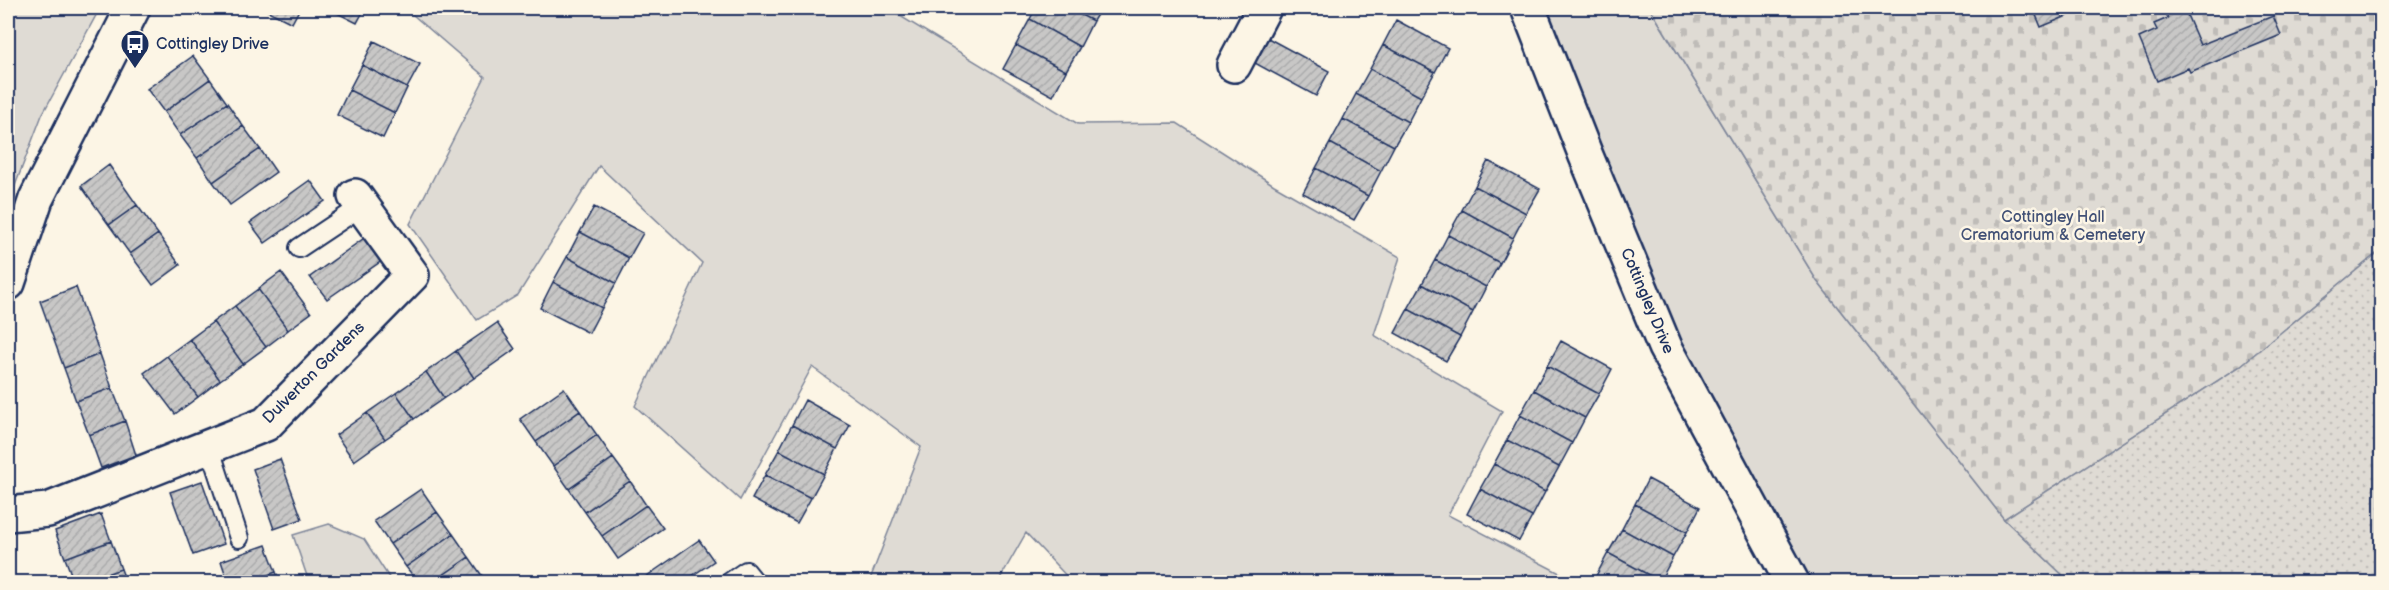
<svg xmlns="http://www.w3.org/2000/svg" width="2389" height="590" viewBox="0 0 2389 590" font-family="'Balsamiq Sans',sans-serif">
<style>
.grass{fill:#dfdbd4;stroke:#7d8599;stroke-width:1.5}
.cemetery{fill:url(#cemetery-stones);stroke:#7d8599;stroke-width:1.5}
.park{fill:url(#park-dots);stroke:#7d8599;stroke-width:1.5}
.building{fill:url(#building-hatch);stroke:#1b2f5e;stroke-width:1.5}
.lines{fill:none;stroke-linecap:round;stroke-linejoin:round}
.service-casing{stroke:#1b2f5e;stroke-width:22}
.minor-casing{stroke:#1b2f5e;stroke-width:38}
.service{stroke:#fcf5e5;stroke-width:18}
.minor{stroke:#fcf5e5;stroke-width:33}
.labels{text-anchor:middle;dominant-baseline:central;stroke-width:5;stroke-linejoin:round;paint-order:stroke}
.poi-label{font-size:16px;fill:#1b2f5e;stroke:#fcf5e5;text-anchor:start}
.park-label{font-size:16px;fill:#425176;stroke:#fcf5e5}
.street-label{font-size:16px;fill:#1b2f5e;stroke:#fcf5e5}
</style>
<defs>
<pattern id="cemetery-stones" width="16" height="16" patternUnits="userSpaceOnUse" patternTransform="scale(1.5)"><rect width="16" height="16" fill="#dfdbd4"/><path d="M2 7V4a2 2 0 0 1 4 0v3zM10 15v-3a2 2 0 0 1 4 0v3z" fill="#bfbcb8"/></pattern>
<pattern id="park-dots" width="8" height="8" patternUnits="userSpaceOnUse" patternTransform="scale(1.5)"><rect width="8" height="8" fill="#dfdbd4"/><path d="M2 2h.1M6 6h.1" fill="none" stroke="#bfbcb8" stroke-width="1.8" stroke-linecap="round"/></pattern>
<pattern id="building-hatch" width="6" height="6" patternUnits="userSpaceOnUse" patternTransform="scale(1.5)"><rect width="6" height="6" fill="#c8c7c6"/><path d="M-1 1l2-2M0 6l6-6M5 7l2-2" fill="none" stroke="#ababac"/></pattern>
</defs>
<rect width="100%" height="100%" fill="#fcf5e5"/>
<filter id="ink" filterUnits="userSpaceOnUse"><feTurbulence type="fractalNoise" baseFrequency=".0167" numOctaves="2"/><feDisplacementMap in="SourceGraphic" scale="12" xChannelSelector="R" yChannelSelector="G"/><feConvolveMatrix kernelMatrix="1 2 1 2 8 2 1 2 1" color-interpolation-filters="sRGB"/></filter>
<g filter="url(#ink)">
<path class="grass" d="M 8,8 L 100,8 L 42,115 L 8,204 Z
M 405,8 L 887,8 L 1078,124 L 1177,123 L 1274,185 L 1400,257 L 1374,335 L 1502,411 L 1448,515 L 1577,582 L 1072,582 L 1026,533 L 998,582 L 869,582 L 921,447 L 812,367 L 740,500 L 635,406 L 702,263 L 599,166 L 518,295 L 477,320 L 410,224 L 485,77 Z
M 1528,8 L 1650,8 L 1817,281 L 2004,519 L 2070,582 L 1792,582 L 1665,347 Z
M 329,524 L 364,539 L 392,582 L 309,582 L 293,535 Z"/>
<path class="cemetery" d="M 1650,8 L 2381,8 L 2381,250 L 2239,367 L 2004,519 L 1817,281 Z"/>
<path class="park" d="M 2381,250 L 2381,582 L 2070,582 L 2004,519 L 2239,367 Z"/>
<path class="building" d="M 262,8 L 300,8 L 292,23 Z
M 332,8 L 365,8 L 357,23 L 331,10 Z
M 1036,8 L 1067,8 L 1093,21 L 1080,47 L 1030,19 Z
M 1067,8 L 1101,8 L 1093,21 Z
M 2033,8 L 2070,8 L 2072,14 L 2041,27 Z
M 2163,8 L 2184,8 L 2200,45 L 2273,16 L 2281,35 L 2190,72 L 2188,68 L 2157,81 L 2139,38 L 2157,30 L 2154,24 L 2168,18 Z
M 1030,19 L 1080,47 L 1066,71 L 1016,45 Z
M 1396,20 L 1448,48 L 1435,72 L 1383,45 Z
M 1266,37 L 1329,71 L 1316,96 L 1253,62 Z
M 374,41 L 420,64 L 407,88 L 362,65 Z
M 1016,45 L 1066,71 L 1053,96 L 1003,69 Z
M 1383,45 L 1435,72 L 1421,97 L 1370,69 Z
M 193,56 L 210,79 L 164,112 L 147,89 Z
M 362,65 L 407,88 L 395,113 L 349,90 Z
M 1370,69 L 1421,97 L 1408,122 L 1356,94 Z
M 210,79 L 227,103 L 180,135 L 164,112 Z
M 349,90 L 395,113 L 383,138 L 337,115 Z
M 1356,94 L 1408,122 L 1394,146 L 1343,119 Z
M 227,103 L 243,126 L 197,158 L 180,135 Z
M 1343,119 L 1394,146 L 1381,171 L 1330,143 Z
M 243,126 L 260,149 L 213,182 L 197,158 Z
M 1330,143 L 1381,171 L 1368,196 L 1316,168 Z
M 260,149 L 276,172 L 230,205 L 213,182 Z
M 1488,161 L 1540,189 L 1526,213 L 1475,186 Z
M 109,165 L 137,205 L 109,225 L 81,186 Z
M 1316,168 L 1368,196 L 1354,220 L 1303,193 Z
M 310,180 L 325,201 L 265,243 L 250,223 Z
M 1475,186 L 1526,213 L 1513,238 L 1462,210 Z
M 137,205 L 158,234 L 130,254 L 109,225 Z
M 594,207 L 643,233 L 629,258 L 580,232 Z
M 1462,210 L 1513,238 L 1500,263 L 1448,235 Z
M 580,232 L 629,258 L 616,283 L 567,257 Z
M 158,234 L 180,265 L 153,285 L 130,254 Z
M 1448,235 L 1500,263 L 1486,287 L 1435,260 Z
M 367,236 L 383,260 L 327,299 L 310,277 Z
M 567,257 L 616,283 L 602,308 L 553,282 Z
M 1435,260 L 1486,287 L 1473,312 L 1422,284 Z
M 281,272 L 311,313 L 288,330 L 258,289 Z
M 553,282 L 602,308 L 589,333 L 540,308 Z
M 1422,284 L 1473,312 L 1460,337 L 1408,309 Z
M 76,287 L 100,354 L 64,368 L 40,301 Z
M 258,289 L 288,330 L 266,347 L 235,306 Z
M 235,306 L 266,347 L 243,364 L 213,322 Z
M 1408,309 L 1460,337 L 1446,361 L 1395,333 Z
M 213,322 L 243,364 L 220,380 L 190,339 Z
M 497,323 L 515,349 L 474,378 L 456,351 Z
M 190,339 L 220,380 L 198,397 L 167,356 Z
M 1561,341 L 1612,369 L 1599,394 L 1547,366 Z
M 456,351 L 474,378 L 444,398 L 426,372 Z
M 100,354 L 112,388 L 76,401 L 64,368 Z
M 167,356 L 198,397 L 175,414 L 144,373 Z
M 1547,366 L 1599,394 L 1585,418 L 1534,390 Z
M 426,372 L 444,398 L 414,419 L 396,393 Z
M 112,388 L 125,421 L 89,435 L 76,401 Z
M 564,388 L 580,411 L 536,442 L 520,419 Z
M 1534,390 L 1585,418 L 1572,443 L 1520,415 Z
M 396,393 L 414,419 L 385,439 L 367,413 Z
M 805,400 L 850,425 L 837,449 L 792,425 Z
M 580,411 L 597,435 L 553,466 L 536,442 Z
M 367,413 L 385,439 L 354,461 L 336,435 Z
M 1520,415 L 1572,443 L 1559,467 L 1507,440 Z
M 125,421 L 136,455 L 101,468 L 89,435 Z
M 792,425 L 837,449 L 824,474 L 779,450 Z
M 597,435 L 613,458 L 569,489 L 553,466 Z
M 1507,440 L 1559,467 L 1545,492 L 1494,464 Z
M 779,450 L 824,474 L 811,498 L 765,475 Z
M 613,458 L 630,481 L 585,512 L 569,489 Z
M 280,459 L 302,519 L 274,529 L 253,469 Z
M 1494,464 L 1545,492 L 1532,517 L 1480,489 Z
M 765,475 L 811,498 L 797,523 L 752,499 Z
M 1648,479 L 1700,507 L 1687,532 L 1635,504 Z
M 202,481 L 224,544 L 193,555 L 170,492 Z
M 630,481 L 646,505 L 602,536 L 585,512 Z
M 421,489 L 437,512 L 390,544 L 374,521 Z
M 1480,489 L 1532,517 L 1519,541 L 1467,514 Z
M 1635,504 L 1687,532 L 1673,557 L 1622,529 Z
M 646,505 L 663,528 L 618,559 L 602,536 Z
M 437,512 L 453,534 L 406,567 L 390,544 Z
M 101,514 L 111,541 L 65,558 L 55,531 Z
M 1622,529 L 1673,557 L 1660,581 L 1608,553 Z
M 453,534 L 469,557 L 433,582 L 418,582 L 406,567 Z
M 699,540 L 714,561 L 683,582 L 643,582 L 641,580 Z
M 111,541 L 121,569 L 82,582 L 74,582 L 65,558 Z
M 266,545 L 276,572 L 248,582 L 228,582 L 221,561 Z
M 1608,553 L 1660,581 L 1659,582 L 1603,582 L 1595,578 Z
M 469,557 L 485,580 L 482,582 L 433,582 Z
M 121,569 L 126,582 L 82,582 Z
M 276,572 L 280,582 L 248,582 Z"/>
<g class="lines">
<g class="service-casing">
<path id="service" d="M 299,248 L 362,206
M 209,446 L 239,538
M 730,582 L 746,571 L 755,582"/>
</g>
<g class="minor-casing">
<path id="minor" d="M 1528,8 L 1586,156 L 1665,347 L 1792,582
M 1234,65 L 1264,8
M 8,283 L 36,199 L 133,8
M 8,514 L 48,510 L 266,424 L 412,275 L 355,196"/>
</g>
<use href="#service" class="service"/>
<use href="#minor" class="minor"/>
</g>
</g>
<defs>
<g id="bus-pin" transform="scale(1.5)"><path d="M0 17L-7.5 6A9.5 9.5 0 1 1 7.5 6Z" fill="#1b2f5e" stroke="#fcf5e5"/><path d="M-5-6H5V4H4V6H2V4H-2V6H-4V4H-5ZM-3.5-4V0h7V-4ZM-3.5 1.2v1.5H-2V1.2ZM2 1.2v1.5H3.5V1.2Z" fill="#fff"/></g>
</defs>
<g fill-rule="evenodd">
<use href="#bus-pin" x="135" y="44"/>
</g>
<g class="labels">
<g class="poi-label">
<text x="156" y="44">Cottingley Drive</text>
</g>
<g class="park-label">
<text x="2053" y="217">Cottingley Hall<tspan x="2053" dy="18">Crematorium &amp; Cemetery</tspan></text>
</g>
<g class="street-label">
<text transform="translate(1647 301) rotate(67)">Cottingley Drive</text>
<text transform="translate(314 373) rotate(-45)">Dulverton Gardens</text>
</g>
</g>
<rect width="2389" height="590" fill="none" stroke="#fcf5e5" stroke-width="30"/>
<rect x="15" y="15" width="2359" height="560" fill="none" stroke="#1b2f5e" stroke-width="2" filter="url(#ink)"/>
</svg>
